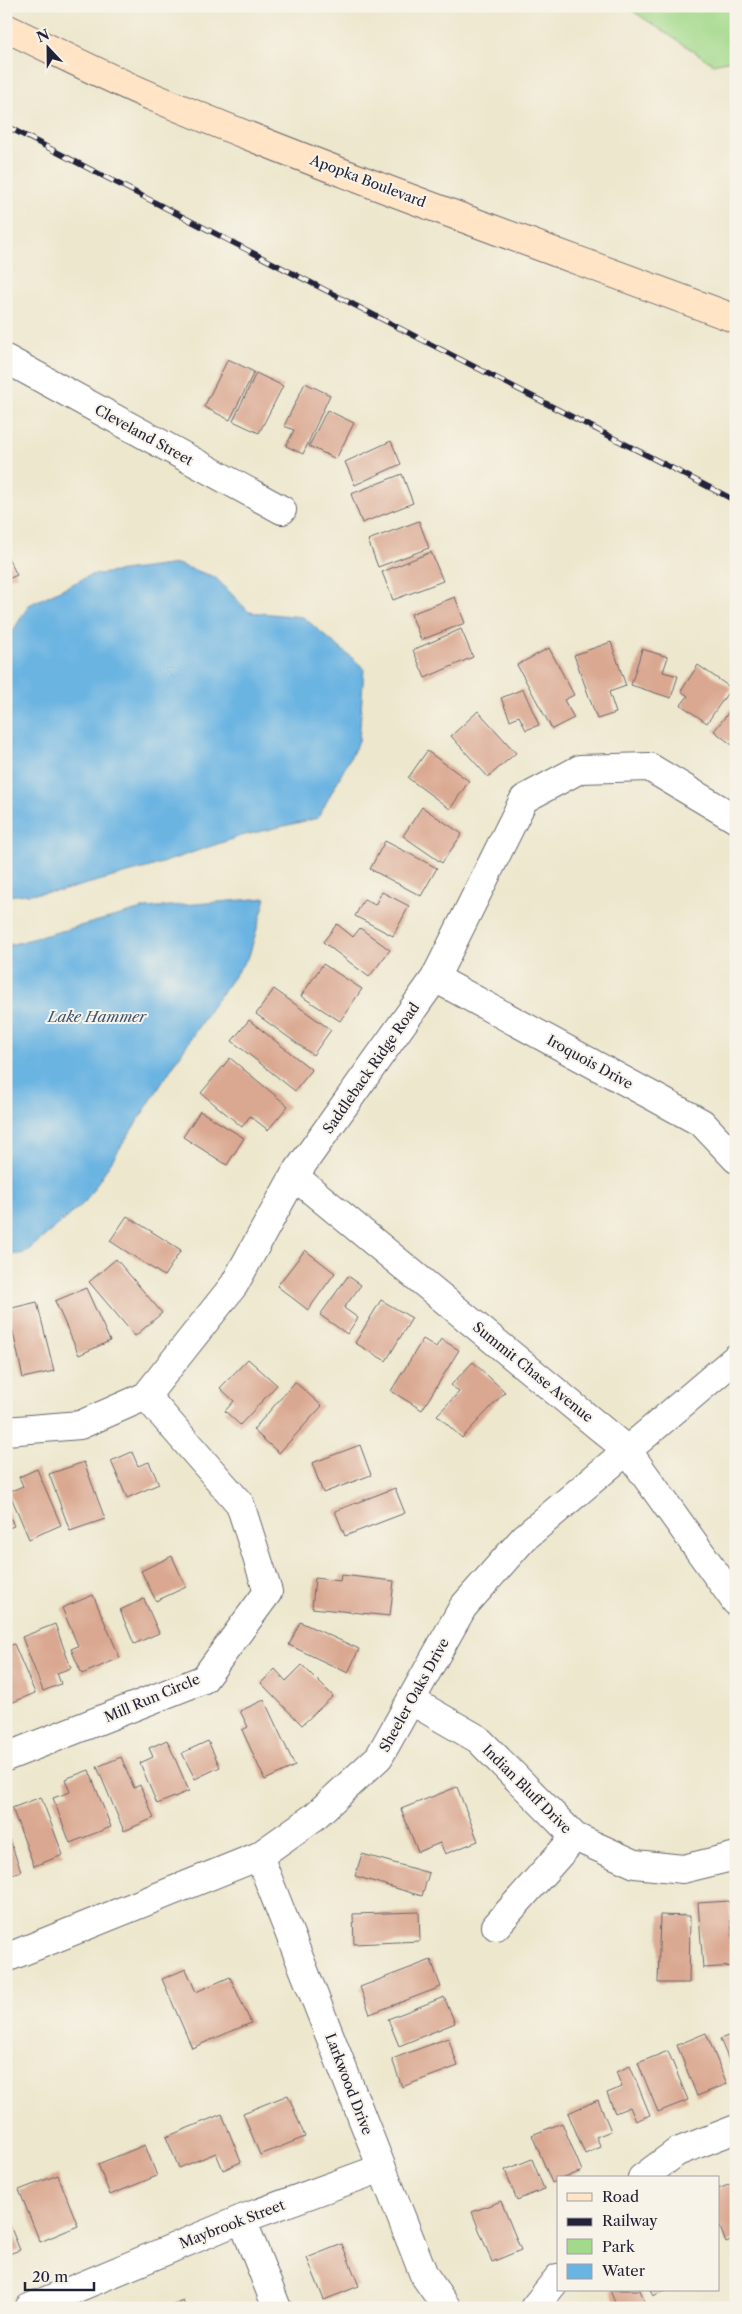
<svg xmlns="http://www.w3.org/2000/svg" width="742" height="2314" viewBox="0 0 742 2314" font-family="'Libre Caslon Text',serif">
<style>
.green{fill:#a2d98a;stroke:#627e62}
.water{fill:#6ab4e2;stroke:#466b8e}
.building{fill:#daa891}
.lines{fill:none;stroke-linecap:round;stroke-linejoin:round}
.street-casing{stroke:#69676e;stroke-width:30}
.secondary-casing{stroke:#69676e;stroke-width:30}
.street{stroke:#fff;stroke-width:28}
.secondary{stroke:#ffe4c6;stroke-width:28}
.rail-casing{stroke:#22223b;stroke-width:5.5}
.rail{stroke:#f7f3e8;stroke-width:4;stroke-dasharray:11;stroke-linecap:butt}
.labels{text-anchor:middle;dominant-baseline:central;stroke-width:4;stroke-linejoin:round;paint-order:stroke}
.street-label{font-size:14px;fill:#22223b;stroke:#f7f3e8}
.water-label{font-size:15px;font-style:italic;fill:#3b5575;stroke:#f7f3e8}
</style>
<rect width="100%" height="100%" fill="#f7f3e8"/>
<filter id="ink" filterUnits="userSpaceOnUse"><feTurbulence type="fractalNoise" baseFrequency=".02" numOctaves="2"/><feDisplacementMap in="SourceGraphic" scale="10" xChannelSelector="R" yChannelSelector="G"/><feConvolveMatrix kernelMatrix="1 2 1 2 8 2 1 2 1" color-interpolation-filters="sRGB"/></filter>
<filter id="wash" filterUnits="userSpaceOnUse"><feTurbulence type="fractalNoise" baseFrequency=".0096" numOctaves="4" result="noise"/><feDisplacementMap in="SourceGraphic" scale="20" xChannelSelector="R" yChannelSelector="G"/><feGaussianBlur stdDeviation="1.12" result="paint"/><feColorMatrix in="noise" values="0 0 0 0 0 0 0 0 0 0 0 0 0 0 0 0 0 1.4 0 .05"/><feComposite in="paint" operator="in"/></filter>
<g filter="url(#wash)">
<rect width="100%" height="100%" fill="#ede7cd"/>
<path class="green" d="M 625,6 L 736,6 L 736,59 L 713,64 Z"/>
<path class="water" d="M 177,564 L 215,577 L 249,612 L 303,617 L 364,668 L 359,741 L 318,818 L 241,836 L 150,867 L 61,891 L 6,896 L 6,642 L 29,605 L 91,575 Z
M 266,898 L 249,956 L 210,1009 L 85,1202 L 25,1253 L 6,1256 L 6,946 L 146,908 Z"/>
<g id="blocks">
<path class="building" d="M 228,359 L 254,372 L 230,420 L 204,407 Z
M 256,373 L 283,386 L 259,433 L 233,421 Z
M 305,383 L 330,395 L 303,454 L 286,446 L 294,430 L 284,426 Z
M 327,410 L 354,423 L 336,459 L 309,446 Z
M 391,441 L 401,464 L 355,485 L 345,462 Z
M 402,474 L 413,503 L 362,523 L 351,494 Z
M 419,521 L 429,548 L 378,567 L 368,540 Z
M 431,552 L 443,581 L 393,600 L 382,572 Z
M 6,554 L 17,575 L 6,580 Z
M 455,597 L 465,623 L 421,640 L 411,614 Z
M 461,629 L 473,657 L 425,678 L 413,650 Z
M 611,642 L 626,686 L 609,692 L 616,713 L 597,719 L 574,655 Z
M 549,648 L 574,695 L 564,700 L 574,718 L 552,729 L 517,665 Z
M 642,649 L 668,657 L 663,672 L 678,676 L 671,698 L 631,685 Z
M 698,665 L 731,688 L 707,723 L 681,705 L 688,696 L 681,691 Z
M 523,689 L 539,725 L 526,730 L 519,716 L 510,720 L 501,698 Z
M 736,703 L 736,748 L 714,731 Z
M 478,711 L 516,753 L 488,777 L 451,736 Z
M 427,751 L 469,781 L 450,809 L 408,778 Z
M 422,807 L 462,834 L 442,863 L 403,836 Z
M 385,841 L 437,868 L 421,896 L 370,869 Z
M 382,892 L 409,906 L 393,936 L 355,916 L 364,899 L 375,905 Z
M 337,924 L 353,937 L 360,928 L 390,950 L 369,977 L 323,942 Z
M 323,964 L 362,989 L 340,1021 L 301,996 Z
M 274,989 L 331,1030 L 313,1055 L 256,1014 Z
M 249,1020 L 312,1070 L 295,1091 L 232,1041 Z
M 230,1058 L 288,1106 L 268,1130 L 250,1116 L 242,1127 L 201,1093 Z
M 200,1111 L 244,1138 L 227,1165 L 183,1137 Z
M 127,1216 L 181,1250 L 164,1276 L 110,1241 Z
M 305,1250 L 335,1273 L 308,1310 L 277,1286 Z
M 116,1259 L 162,1313 L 135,1336 L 89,1282 Z
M 348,1276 L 361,1285 L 344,1308 L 358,1318 L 347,1334 L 320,1315 Z
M 86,1288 L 110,1341 L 79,1355 L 55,1301 Z
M 381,1300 L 412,1318 L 386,1361 L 355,1343 Z
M 37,1302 L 54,1371 L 23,1378 L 8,1309 Z
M 423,1339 L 436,1347 L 441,1339 L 459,1350 L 422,1410 L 391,1391 Z
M 248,1359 L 277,1385 L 240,1425 L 225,1411 L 234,1401 L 220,1388 Z
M 473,1362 L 505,1392 L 462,1438 L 437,1415 L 459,1392 L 451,1385 Z
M 295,1382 L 322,1406 L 279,1453 L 253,1430 Z
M 360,1445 L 371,1475 L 323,1493 L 312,1463 Z
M 132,1452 L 138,1466 L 149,1462 L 159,1484 L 127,1498 L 111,1461 Z
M 84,1462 L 105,1519 L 70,1531 L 49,1474 Z
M 37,1469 L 61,1525 L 29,1539 L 9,1492 L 23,1486 L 19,1477 Z
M 395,1488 L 405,1513 L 345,1536 L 335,1511 Z
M 6,1507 L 14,1526 L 6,1529 Z
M 172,1556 L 186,1587 L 156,1601 L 141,1571 Z
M 341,1575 L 394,1581 L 390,1616 L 312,1608 L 315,1578 L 340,1581 Z
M 93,1595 L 120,1658 L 82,1674 L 71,1649 L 78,1646 L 62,1608 Z
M 144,1599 L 159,1633 L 134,1644 L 120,1610 Z
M 300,1622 L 359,1649 L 348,1673 L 289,1645 Z
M 55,1624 L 71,1668 L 57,1673 L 61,1684 L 43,1691 L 22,1637 Z
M 14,1644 L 35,1693 L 6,1705 L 6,1647 Z
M 302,1665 L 333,1696 L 302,1725 L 261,1683 L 275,1669 L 286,1681 Z
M 264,1700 L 295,1766 L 265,1780 L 242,1730 L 248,1727 L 240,1711 Z
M 167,1740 L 189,1791 L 157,1804 L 140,1763 L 153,1757 L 149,1748 Z
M 208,1741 L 220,1767 L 195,1779 L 182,1753 Z
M 121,1757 L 134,1788 L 140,1785 L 154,1818 L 124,1831 L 97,1767 Z
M 89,1770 L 111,1827 L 70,1843 L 53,1798 L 70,1792 L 65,1779 Z
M 457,1787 L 478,1841 L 445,1854 L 440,1843 L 418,1852 L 401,1809 Z
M 41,1797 L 63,1855 L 34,1866 L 12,1808 Z
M 6,1830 L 21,1871 L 6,1877 Z
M 362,1854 L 429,1873 L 422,1896 L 355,1876 Z
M 729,1901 L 735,1966 L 703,1968 L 698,1903 Z
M 419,1912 L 420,1941 L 354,1944 L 353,1914 Z
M 660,1915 L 690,1916 L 689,1983 L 658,1983 Z
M 431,1960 L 441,1987 L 370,2014 L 360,1987 Z
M 186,1969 L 196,1992 L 230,1977 L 251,2023 L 192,2048 L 162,1979 Z
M 444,1997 L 455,2023 L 399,2046 L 388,2019 Z
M 706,2033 L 727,2084 L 697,2096 L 677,2045 Z
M 736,2033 L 736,2077 L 720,2039 Z
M 448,2038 L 458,2066 L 402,2087 L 392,2059 Z
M 668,2051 L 688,2100 L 658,2112 L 638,2063 Z
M 630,2066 L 650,2115 L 636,2121 L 630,2107 L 615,2113 L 607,2093 L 622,2087 L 616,2072 Z
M 288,2095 L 305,2137 L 260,2155 L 243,2113 Z
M 598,2100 L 611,2131 L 596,2137 L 601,2147 L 585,2154 L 568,2113 Z
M 222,2114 L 241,2162 L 223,2170 L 216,2153 L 179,2168 L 166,2137 Z
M 562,2123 L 582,2171 L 564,2178 L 558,2178 L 558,2180 L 552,2183 L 532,2135 Z
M 145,2145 L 157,2176 L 110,2195 L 98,2164 Z
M 532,2159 L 544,2189 L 517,2200 L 505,2170 Z
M 58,2175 L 78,2226 L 40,2242 L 19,2190 Z
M 736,2182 L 736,2239 L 726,2243 L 718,2222 L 718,2189 Z
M 501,2201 L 521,2250 L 492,2262 L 472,2212 Z
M 6,2216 L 20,2250 L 6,2255 Z
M 342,2244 L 359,2286 L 324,2300 L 307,2258 Z
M 610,2290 L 640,2290 L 647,2308 L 617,2308 Z
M 650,2290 L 666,2290 L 653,2296 Z
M 183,2300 L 186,2308 L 163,2308 Z"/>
</g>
</g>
<g filter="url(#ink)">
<use href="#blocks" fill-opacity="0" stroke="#69676e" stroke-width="1"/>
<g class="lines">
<g class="street-casing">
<path id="street" d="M 6,359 L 282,510
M 435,978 L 702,1123 L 736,1159
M 294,1176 L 627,1450 L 736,1602
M 6,1431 L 80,1425 L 146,1396 L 234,1285 L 294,1176 L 435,978 L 524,799 L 580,769 L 649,767 L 736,819
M 412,1701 L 478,1739 L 575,1837 L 635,1864 L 683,1869 L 736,1856
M 6,1757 L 204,1679 L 268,1592 L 240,1504 L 146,1396
M 259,1856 L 424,2275 L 447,2308
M 496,1926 L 575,1837
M 6,1958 L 259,1856 L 314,1817 L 379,1757 L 463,1607 L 524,1538 L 736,1358
M 642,2178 L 677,2152 L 736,2129
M 242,2219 L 277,2308
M 29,2308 L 242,2219 L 382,2168
M 534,2308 L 558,2278"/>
</g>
<g class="secondary-casing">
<path id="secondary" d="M 6,28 C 55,51 103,76 153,97 C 344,177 541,246 736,319"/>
</g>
<use href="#street" class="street"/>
<use href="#secondary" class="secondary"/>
<g class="rail-casing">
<path id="rail" d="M 6,126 L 736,501"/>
</g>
<use href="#rail" class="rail"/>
</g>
</g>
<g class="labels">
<g class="street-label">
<text transform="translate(368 181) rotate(21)">Apopka Boulevard</text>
<text transform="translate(144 435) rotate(29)">Cleveland Street</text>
<text transform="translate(590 1062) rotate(29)">Iroquois Drive</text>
<text transform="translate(371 1068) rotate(-55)">Saddleback Ridge Road</text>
<text transform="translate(533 1372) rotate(39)">Summit Chase Avenue</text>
<text transform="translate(414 1695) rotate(-61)">Sheeler Oaks Drive</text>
<text transform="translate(152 1698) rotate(-23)">Mill Run Circle</text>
<text transform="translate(527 1789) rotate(45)">Indian Bluff Drive</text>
<text transform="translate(349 2084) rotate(69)">Larkwood Drive</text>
<text transform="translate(232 2224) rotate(-21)">Maybrook Street</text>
</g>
<g class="water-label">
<text x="97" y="1016">Lake Hammer</text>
</g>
</g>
<rect width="742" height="2314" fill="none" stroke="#f7f3e8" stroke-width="25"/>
<rect x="557" y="2176" width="162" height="115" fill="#f7f3e8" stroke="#a29fa3"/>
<rect x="567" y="2193" width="25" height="8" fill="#ffe4c6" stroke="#a29fa3"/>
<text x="602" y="2202" font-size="15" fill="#22223b">Road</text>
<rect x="567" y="2218" width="25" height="8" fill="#22223b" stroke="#a29fa3"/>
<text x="602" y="2226" font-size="15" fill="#22223b">Railway</text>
<rect x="567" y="2239" width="25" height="15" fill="#a2d98a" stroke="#a29fa3"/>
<text x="602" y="2252" font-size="15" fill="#22223b">Park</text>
<rect x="567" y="2264" width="25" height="15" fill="#6ab4e2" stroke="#a29fa3"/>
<text x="602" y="2276" font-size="15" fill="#22223b">Water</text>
<g transform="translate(48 48) rotate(338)" stroke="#f7f3e8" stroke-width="4" paint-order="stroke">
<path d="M0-4L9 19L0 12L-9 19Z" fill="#22223b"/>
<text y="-8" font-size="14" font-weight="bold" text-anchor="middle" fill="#22223b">N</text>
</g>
<path d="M25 2282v8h69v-8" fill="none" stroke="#22223b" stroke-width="2.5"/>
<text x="32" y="2282" font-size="15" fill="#22223b" stroke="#f7f3e8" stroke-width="4" paint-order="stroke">20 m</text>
</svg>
